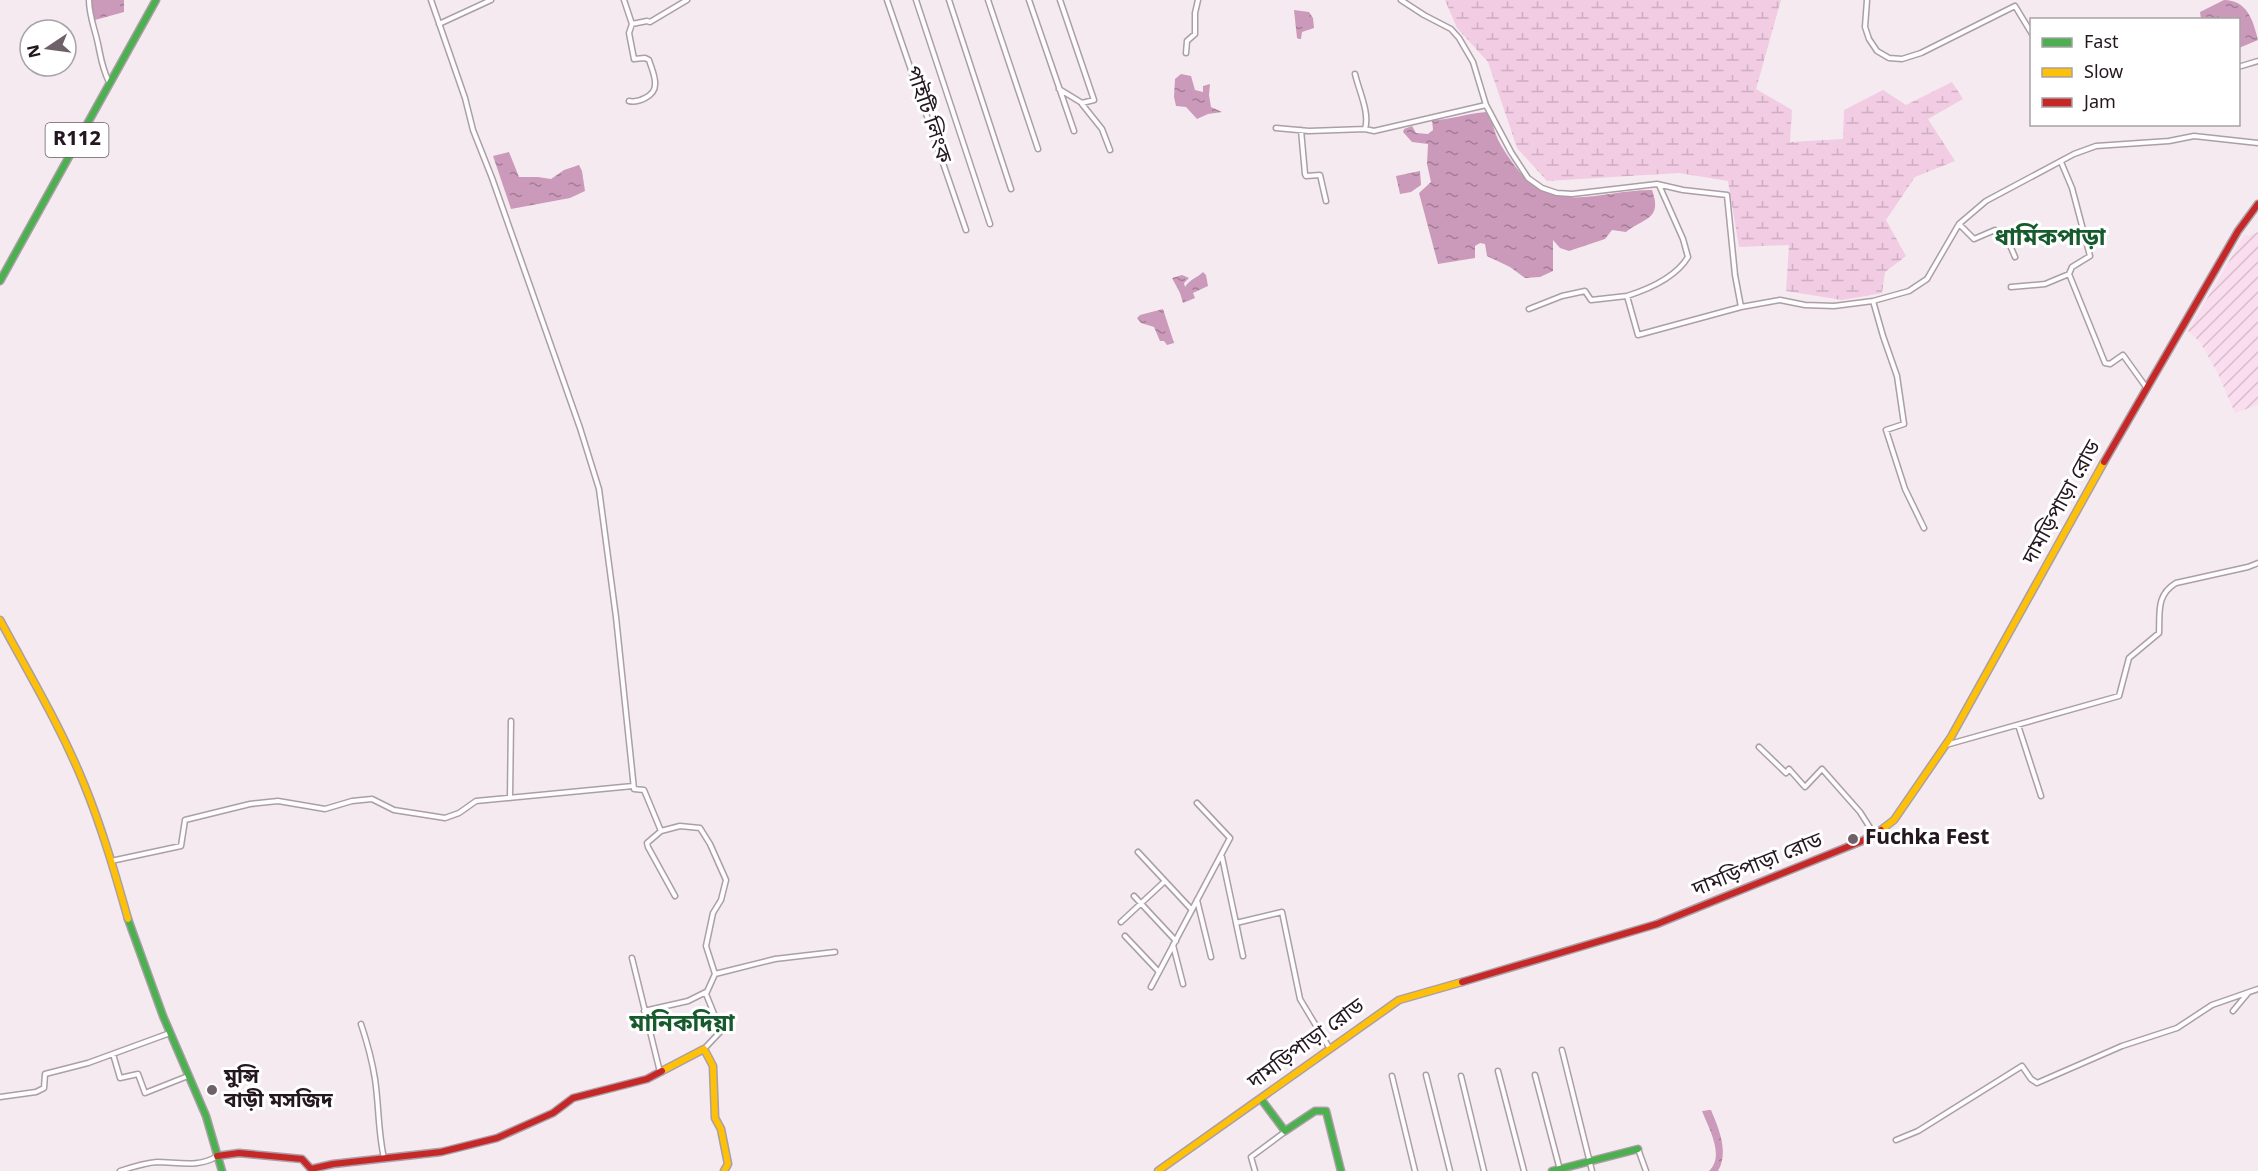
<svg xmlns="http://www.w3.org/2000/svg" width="2258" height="1171" viewBox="0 0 2258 1171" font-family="Georgia,'Noto Sans Bengali',serif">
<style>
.industrial{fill:url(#industrial-furrows)}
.wetland{fill:url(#wetland-marsh)}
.water{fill:url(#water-ripples)}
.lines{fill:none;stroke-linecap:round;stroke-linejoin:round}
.street-casing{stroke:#aa9fa6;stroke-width:7}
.fast-casing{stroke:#aa9fa6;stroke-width:9}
.slow-casing{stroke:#aa9fa6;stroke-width:9}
.jam-casing{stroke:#aa9fa6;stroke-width:9}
.street{stroke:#fefcfd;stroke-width:4}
.fast{stroke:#4caf50;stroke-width:6}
.slow{stroke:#ffc107;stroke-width:6}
.jam{stroke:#c62828;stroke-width:6}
.poi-dot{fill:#6e6168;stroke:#fff;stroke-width:2}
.labels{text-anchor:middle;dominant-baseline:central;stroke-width:6;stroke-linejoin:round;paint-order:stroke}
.shield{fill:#fff;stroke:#665d62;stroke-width:1.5}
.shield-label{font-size:20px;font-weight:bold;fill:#24171f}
.street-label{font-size:21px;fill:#24171f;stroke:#fff}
.poi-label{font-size:21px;font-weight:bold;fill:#24171f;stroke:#fff;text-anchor:start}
.quarter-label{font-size:24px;font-weight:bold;fill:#165a2d;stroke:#fff}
</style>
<defs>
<pattern id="industrial-furrows" width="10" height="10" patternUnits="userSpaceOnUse" patternTransform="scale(1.5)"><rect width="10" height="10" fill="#faddee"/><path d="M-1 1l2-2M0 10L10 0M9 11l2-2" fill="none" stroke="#d6bdcc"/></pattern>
<pattern id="wetland-marsh" width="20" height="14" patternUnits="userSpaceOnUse" patternTransform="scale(1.5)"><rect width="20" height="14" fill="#f1cce3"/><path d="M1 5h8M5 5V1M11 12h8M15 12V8" fill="none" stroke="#ceaec2"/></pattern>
<pattern id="water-ripples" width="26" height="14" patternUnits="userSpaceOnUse" patternTransform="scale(1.5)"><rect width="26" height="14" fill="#cb99b9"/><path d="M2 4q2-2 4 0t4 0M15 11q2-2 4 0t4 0" fill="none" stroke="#a57c96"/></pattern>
</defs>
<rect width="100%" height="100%" fill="#f6eaf1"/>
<path class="industrial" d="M 2258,232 L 2258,405 L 2235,413 L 2218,374 L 2200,342 L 2188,331 L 2245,234 L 2248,236 Z"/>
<path class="wetland" d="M 1445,0 L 1781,0 L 1756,89 L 1792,110 L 1790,142 L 1843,139 L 1844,110 L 1883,90 L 1906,105 L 1952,82 L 1963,99 L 1928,119 L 1955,161 L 1915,177 L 1886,220 L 1906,256 L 1885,272 L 1882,293 L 1842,300 L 1786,291 L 1789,245 L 1739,247 L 1728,181 L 1679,173 L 1547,181 L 1517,148 L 1488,62 L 1457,28 Z"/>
<path class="water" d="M 91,0 L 124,0 L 124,12 L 95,20 L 92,13 Z
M 2224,0 C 2247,0 2253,20 2258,40 L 2239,48 L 2238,20 L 2201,19 L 2200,12 Z
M 1294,10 L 1309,12 L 1313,18 L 1314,28 L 1302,32 L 1301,39 L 1299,39 L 1297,38 Z
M 1181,74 L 1191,76 L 1195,90 L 1203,92 L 1203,86 L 1210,84 L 1209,95 L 1211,107 L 1222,112 L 1208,114 L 1197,119 L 1186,107 L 1176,106 L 1174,97 L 1175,79 Z
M 1486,112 L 1492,117 C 1493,134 1501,146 1510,159 C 1550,220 1595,190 1652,190 C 1663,220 1643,218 1626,232 L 1612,230 L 1605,239 L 1569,251 L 1560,248 L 1553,240 L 1553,271 L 1540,277 L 1525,278 L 1510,267 L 1487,256 L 1485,244 L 1480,243 L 1475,246 L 1475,258 L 1438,264 L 1419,193 L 1431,182 L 1427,164 L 1428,144 L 1412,142 L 1403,132 L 1404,129 L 1412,126 L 1416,133 L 1428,134 L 1433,130 L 1432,120 C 1450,120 1468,113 1486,112 Z
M 509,152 L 519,177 L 538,177 L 551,179 L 564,170 L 579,165 L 582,171 L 585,191 L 570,198 L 511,209 L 493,156 Z
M 1420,171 L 1421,185 L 1411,192 L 1400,194 L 1396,176 Z
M 1203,272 L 1206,275 L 1208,286 L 1193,293 L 1195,298 L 1183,303 L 1180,293 L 1172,278 L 1182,275 L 1189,278 L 1184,283 L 1185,287 C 1190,279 1197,278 1203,272 Z
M 1163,309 L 1174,343 L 1167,345 L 1164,341 L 1160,341 L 1154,327 L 1141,323 L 1137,318 L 1140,315 Z
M 1711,1110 C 1719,1129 1729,1152 1718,1171 L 1709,1171 C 1725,1156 1709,1129 1702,1111 Z"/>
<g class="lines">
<g class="street-casing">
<path id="street" d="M 89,0 C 89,16 95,29 98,44 C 101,58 102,68 109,82
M 431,0 L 465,98 L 473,130 L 492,178 L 580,428 L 599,489 L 616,617 L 634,789 L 644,790 L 661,831 L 647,843 L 648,847 L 675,896
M 624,0 L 632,24 L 629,33 L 634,59 L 645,58 L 649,60 C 651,67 656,77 655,85 C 655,96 638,103 629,101
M 887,0 L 966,230
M 916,0 L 990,224
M 949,0 L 1011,189
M 988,0 L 1038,149
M 1029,0 L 1074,131
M 1401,0 L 1424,15 L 1451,29 L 1459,38 L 1473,62 L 1486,105 L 1511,152 L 1528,178 L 1542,188 L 1557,193 L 1572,194 L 1657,184 L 1683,190 L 1727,195 L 1735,275 L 1741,307 L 1638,335 L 1627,296 L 1591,300 L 1585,291 L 1562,296 L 1529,309
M 1867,0 L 1865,27 L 1869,39 L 1877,51 L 1889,58 L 1902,59 L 1921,53 L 2015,6 L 2032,34
M 439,24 L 491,0
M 632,24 L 647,21 L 650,22 L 687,0
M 1186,53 L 1187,41 L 1195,34 L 1195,13 L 1198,0
M 2238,67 L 2258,61
M 1355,74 C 1359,91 1370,113 1365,129
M 1059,89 L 1082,103 L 1094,100 L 1060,0
M 1082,104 L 1102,129 L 1110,150
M 1276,128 L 1309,131 L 1365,129 L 1374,131 L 1486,105
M 1301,130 L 1305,174 L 1306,176 L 1320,175 L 1326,201
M 2061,162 L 2072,188 L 2090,256 L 2072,267 L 2069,274 L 2105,363 L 2110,364 L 2123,355 L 2146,387
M 1959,224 L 1974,239 L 1995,230 L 2009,243 L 2015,257
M 2011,287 L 2045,284 L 2069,274
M 1627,296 C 1649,289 1676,277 1688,257 L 1683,239 L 1659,185
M 1741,307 L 1780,300 L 1805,305 L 1834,306 L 1873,301
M 1924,528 L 1905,489 L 1886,430 L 1904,424 L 1897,376 L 1883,336 L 1873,301 L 1909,291 L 1927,279 L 1959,224 L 1986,201 L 2074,154 L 2096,146 L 2169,141 L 2194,136 L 2258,143
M 2018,725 L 2041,796
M 1946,745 L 2119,696 L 2129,658 L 2159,633 C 2160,612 2156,595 2176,583 L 2248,567 L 2258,563
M 1759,747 L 1786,773 L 1789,769 L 1805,787 L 1822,769 L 1860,812 L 1874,834
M 510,798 L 511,721
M 661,831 L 680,826 L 700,828 L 710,844 L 726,880 L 721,900 L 713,913 L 706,946 L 715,974
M 1138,852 L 1192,910
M 1222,857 L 1243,956
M 111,861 L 181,846 L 185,820 L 250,804 L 278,801 L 325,809 L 352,801 L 372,799 L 394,810 L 445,818 L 459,813 L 476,801 L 633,786
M 1134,896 L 1176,941
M 1197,900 L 1211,957
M 1121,922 L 1165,881
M 1236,923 L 1282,912 L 1300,999 L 1330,1049
M 1125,936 L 1159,972
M 1173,945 L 1183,984
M 632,958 L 660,1072
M 1151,987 L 1230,838 L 1197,803
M 644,1011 L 688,1001 L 706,992
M 2233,1011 L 2248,993
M 361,1024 C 367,1042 372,1060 375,1079 C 379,1106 378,1132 384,1158
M 704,1049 L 721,1031 L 706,994 L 715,974 L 775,959 L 835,952
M 1562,1050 L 1592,1171
M 113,1054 L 120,1078 L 138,1074 L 145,1093 L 188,1076
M 1498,1071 L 1524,1171
M 1426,1075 L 1450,1171
M 1535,1075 L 1560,1170
M 1392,1076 L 1415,1171
M 1461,1076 L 1484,1171
M 0,1097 L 36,1092 L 44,1088 L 45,1074 L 88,1063 L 170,1033
M 1896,1140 L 1918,1131 L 2022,1066 L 2031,1079 L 2037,1083 L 2122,1046 L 2177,1028 L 2212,1005 L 2258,989
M 1638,1149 L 1646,1171
M 120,1171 C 132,1167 144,1163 157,1162 C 177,1162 200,1168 217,1156
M 1255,1171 L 1251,1157 L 1286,1131"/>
</g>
<g class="fast-casing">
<path id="fast" d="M 0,281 L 156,0
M 128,919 L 163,1016 L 206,1116 L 222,1171
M 1261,1099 L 1285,1131 L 1315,1111 L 1326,1111 L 1341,1171
M 1552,1171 L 1638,1149"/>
</g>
<g class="slow-casing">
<path id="slow" d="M 0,620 C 29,674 61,727 84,784 C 102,828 115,873 128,919
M 1881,830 L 1894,820 L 1951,737 L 2104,462
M 662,1071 L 704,1049 L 713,1066 L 715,1118 L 721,1129 L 728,1164 L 724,1171
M 1158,1171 L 1399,1000 L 1462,982"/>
</g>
<g class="jam-casing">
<path id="jam" d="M 2104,462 L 2238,231 L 2258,204
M 1462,982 L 1657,924 L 1862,841 L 1881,830
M 217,1156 L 239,1153 L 302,1159 L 311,1169 L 333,1164 L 441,1152 L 497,1138 L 553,1113 L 573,1098 L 647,1079 L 662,1071"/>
</g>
<use href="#street" class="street"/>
<use href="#fast" class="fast"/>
<use href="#slow" class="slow"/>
<use href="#jam" class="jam"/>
</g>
<g class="poi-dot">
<circle cx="1853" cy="839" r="6"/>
<circle cx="212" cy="1090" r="6"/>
</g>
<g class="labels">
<rect class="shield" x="45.5" y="123" width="63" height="34" rx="4.5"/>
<g class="shield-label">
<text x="77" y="140">R112</text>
</g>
<g class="street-label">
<text transform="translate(927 115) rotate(71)">পাইটি লিংক</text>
<text transform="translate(2063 503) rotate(-61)">দামড়িপাড়া রোড</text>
<text transform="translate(1758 866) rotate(-22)">দামড়িপাড়া রোড</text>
<text transform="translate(1307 1045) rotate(-36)">দামড়িপাড়া রোড</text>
</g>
<g class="poi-label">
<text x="1865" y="839">Fuchka Fest</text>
<text x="224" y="1078">মুন্সি<tspan x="224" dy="24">বাড়ী মসজিদ</tspan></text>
</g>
<g class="quarter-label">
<text x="2050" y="239">ধার্মিকপাড়া</text>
<text x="682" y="1025">মানিকদিয়া</text>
</g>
</g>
<rect x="2030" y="18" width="210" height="108" fill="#ffffff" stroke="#a7a2a5" stroke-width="1.5"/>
<rect x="2042" y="38" width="30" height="9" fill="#4caf50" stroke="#a7a2a5" stroke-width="1.5"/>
<text x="2084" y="48" font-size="18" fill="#24171f">Fast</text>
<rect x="2042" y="68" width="30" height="9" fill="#ffc107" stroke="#a7a2a5" stroke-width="1.5"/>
<text x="2084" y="78" font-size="18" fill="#24171f">Slow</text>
<rect x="2042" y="98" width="30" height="9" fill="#c62828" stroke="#a7a2a5" stroke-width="1.5"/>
<text x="2084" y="108" font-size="18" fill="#24171f">Jam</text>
<g transform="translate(48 48) rotate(257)"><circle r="28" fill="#ffffff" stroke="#a7a2a5" stroke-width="1.5"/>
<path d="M0-4.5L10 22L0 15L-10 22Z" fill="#6e6168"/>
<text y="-9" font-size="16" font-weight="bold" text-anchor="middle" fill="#24171f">N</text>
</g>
</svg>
